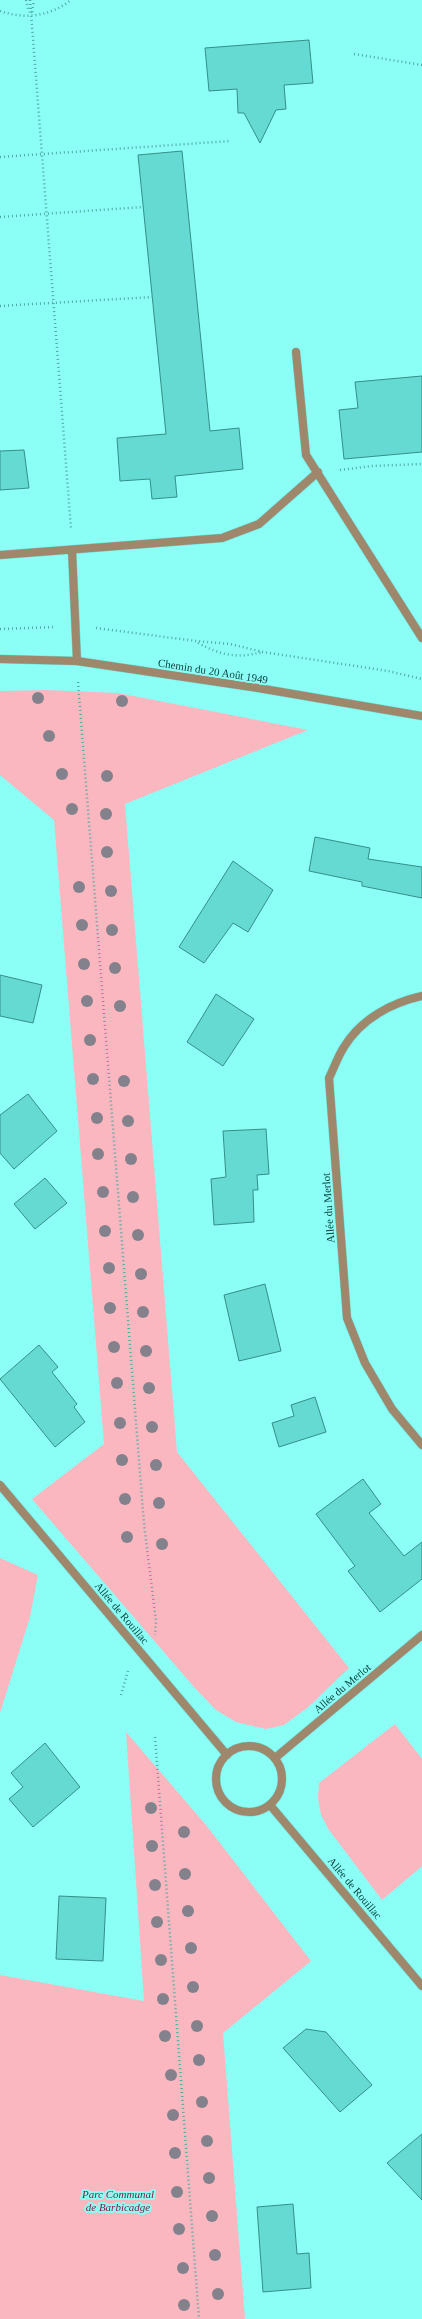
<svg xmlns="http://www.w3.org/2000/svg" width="422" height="2319" viewBox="0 0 422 2319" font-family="'Times New Roman',serif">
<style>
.green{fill:#fbb7c0}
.building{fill:#65dad2;stroke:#348f89}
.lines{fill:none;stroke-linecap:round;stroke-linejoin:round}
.service-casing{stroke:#73dbd4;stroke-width:9}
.minor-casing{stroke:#73dbd4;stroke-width:9}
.tertiary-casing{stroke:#73dbd4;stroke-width:9}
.path{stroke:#51a8a3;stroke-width:2.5;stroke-dasharray:1 3;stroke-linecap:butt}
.service{stroke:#9f876c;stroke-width:8}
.minor{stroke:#9f876c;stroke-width:8}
.tertiary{stroke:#9f876c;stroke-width:8}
.tree{fill:#83818c}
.labels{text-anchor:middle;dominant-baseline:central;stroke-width:4;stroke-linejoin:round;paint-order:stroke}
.street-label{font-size:11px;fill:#083e3b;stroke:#8bfef6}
.park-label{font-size:11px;font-style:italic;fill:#7c1a36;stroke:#8bfef6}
</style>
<rect width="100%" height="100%" fill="#8bfef6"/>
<path class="green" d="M 47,690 L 118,693 L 308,730 L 125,804 L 177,1452 L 349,1668 L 307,1708 L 284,1725 L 266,1729 L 236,1722 L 216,1710 L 194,1687 L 32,1499 L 104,1444 L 54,820 L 0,775 L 0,691 Z
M 0,1558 L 38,1575 L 30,1617 L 0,1713 Z
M 395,1724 L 422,1759 L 422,1866 L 382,1900 L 329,1830 L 321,1815 L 318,1799 L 319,1783 Z
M 126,1732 L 206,1825 L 311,1961 L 223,2033 L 245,2319 L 0,2319 L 0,1975 L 144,2001 Z"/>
<path class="building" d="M 309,40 L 313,83 L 284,85 L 286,109 L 276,110 L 260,143 L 244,113 L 238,113 L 237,89 L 209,91 L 205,48 Z
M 182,151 L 210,431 L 239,428 L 243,469 L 175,476 L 177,497 L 152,499 L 150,479 L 120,481 L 117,438 L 166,434 L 138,155 Z
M 422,376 L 422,452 L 344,459 L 339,410 L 358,408 L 355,382 Z
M 24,450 L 29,488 L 0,490 L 0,451 Z
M 315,837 L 370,848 L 368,859 L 422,867 L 422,898 L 362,886 L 362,882 L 309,871 Z
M 233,861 L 273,890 L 248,932 L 233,923 L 204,963 L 179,947 Z
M 0,975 L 42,985 L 33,1023 L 0,1016 Z
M 216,994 L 254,1019 L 223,1066 L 187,1042 Z
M 28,1094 L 57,1131 L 14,1169 L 0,1153 L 0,1115 Z
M 266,1129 L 269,1174 L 257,1175 L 258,1190 L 253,1190 L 254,1222 L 214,1225 L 211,1179 L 226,1177 L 223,1131 Z
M 45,1178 L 67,1203 L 35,1229 L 14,1204 Z
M 265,1284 L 281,1351 L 239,1361 L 224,1295 Z
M 39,1345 L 58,1367 L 52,1372 L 77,1404 L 74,1407 L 85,1422 L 55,1447 L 0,1379 Z
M 315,1397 L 326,1432 L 279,1447 L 272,1423 L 294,1416 L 291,1405 Z
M 363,1479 L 381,1504 L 369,1513 L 404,1556 L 422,1542 L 422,1579 L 380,1612 L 348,1571 L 355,1566 L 316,1514 Z
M 45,1743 L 80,1787 L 33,1827 L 9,1799 L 23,1787 L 11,1773 Z
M 59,1896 L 106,1898 L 103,1961 L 56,1959 Z
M 306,2029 L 326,2032 L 372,2085 L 340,2112 L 283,2048 Z
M 422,2134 L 422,2200 L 387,2163 Z
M 293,2204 L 297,2254 L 309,2253 L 311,2288 L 263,2292 L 257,2207 Z"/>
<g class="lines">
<g class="service-casing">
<path id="service" d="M 296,352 L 306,455 L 422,638
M 72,550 L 77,661
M 0,555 L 222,538 L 259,524 L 318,472"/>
</g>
<g class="minor-casing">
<path id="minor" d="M 422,996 C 391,1003 361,1019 344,1047 C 338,1056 334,1068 329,1078 L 347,1318 L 365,1363 L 392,1409 L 422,1445
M 0,1485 L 227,1755
M216 1779a33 33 0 1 1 66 0a33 33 0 1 1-66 0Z
M 275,1758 L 422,1635
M 270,1805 L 422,1986"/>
</g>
<g class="tertiary-casing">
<path id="tertiary" d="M 0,659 L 77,661 L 264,689 L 422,716"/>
</g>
<path class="path" d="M 26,0 L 29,12
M 30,0 L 71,529
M 0,11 C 26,20 50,16 71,0
M 32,12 L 34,0
M 354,54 L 422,65
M 0,157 L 230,141
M 0,217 L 143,207
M 0,306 L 152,297
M 340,470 L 372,466 L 422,464
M 96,628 L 196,641 L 230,644 L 263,652 L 388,671 L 422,679
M 0,629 L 55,627
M 198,643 C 221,655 236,659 262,652
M 78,682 L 144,1524 L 156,1621 L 155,1635
M 121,1695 L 128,1671
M 155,1737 L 199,2319"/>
<use href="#service" class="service"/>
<use href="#minor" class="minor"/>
<use href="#tertiary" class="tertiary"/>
</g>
<g class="tree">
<circle cx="38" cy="698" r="6"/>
<circle cx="122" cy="701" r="6"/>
<circle cx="49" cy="736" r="6"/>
<circle cx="62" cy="774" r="6"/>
<circle cx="107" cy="776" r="6"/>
<circle cx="72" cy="809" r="6"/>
<circle cx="106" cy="814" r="6"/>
<circle cx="107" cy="852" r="6"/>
<circle cx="79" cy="887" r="6"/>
<circle cx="111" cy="891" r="6"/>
<circle cx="82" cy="925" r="6"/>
<circle cx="112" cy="930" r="6"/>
<circle cx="84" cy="964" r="6"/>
<circle cx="115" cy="968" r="6"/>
<circle cx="87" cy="1001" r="6"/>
<circle cx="120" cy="1006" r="6"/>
<circle cx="90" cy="1040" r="6"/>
<circle cx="93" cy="1079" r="6"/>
<circle cx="124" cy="1081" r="6"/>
<circle cx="97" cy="1118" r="6"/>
<circle cx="128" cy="1121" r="6"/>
<circle cx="98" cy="1154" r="6"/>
<circle cx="131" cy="1159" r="6"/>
<circle cx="103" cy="1192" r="6"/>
<circle cx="133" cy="1197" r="6"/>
<circle cx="105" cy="1231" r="6"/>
<circle cx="138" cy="1235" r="6"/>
<circle cx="109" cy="1268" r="6"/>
<circle cx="141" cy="1274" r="6"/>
<circle cx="110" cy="1308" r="6"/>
<circle cx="143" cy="1312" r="6"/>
<circle cx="114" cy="1347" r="6"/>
<circle cx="146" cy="1351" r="6"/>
<circle cx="117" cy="1383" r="6"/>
<circle cx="149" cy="1388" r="6"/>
<circle cx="120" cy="1423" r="6"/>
<circle cx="152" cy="1427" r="6"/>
<circle cx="122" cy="1460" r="6"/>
<circle cx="156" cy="1465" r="6"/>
<circle cx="125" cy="1499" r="6"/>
<circle cx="159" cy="1503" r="6"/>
<circle cx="127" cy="1537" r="6"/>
<circle cx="162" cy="1544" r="6"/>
<circle cx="151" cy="1808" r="6"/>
<circle cx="184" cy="1832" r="6"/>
<circle cx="152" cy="1846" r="6"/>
<circle cx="185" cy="1874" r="6"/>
<circle cx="155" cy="1885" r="6"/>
<circle cx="188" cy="1911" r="6"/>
<circle cx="157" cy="1922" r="6"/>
<circle cx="191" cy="1948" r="6"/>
<circle cx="161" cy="1960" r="6"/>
<circle cx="193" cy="1987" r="6"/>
<circle cx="163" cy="1999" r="6"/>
<circle cx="197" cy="2026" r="6"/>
<circle cx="165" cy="2036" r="6"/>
<circle cx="199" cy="2060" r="6"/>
<circle cx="171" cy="2075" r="6"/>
<circle cx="202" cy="2102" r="6"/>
<circle cx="173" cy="2115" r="6"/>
<circle cx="207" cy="2141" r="6"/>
<circle cx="175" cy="2153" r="6"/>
<circle cx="209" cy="2178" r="6"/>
<circle cx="177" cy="2192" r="6"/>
<circle cx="212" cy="2216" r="6"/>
<circle cx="179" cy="2229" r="6"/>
<circle cx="215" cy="2255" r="6"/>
<circle cx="183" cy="2268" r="6"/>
<circle cx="218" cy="2294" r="6"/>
<circle cx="184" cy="2305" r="6"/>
</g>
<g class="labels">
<g class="street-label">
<text transform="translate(213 671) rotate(9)">Chemin du 20 Août 1949</text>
<text transform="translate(328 1208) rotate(-94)">Allée du Merlot</text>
<text transform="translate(122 1613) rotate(50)">Allée de Rouillac</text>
<text transform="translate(342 1688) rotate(-40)">Allée du Merlot</text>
<text transform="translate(355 1888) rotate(50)">Allée de Rouillac</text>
</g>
<g class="park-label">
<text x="118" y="2194">Parc Communal<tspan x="118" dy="13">de Barbicadge</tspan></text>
</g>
</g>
</svg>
